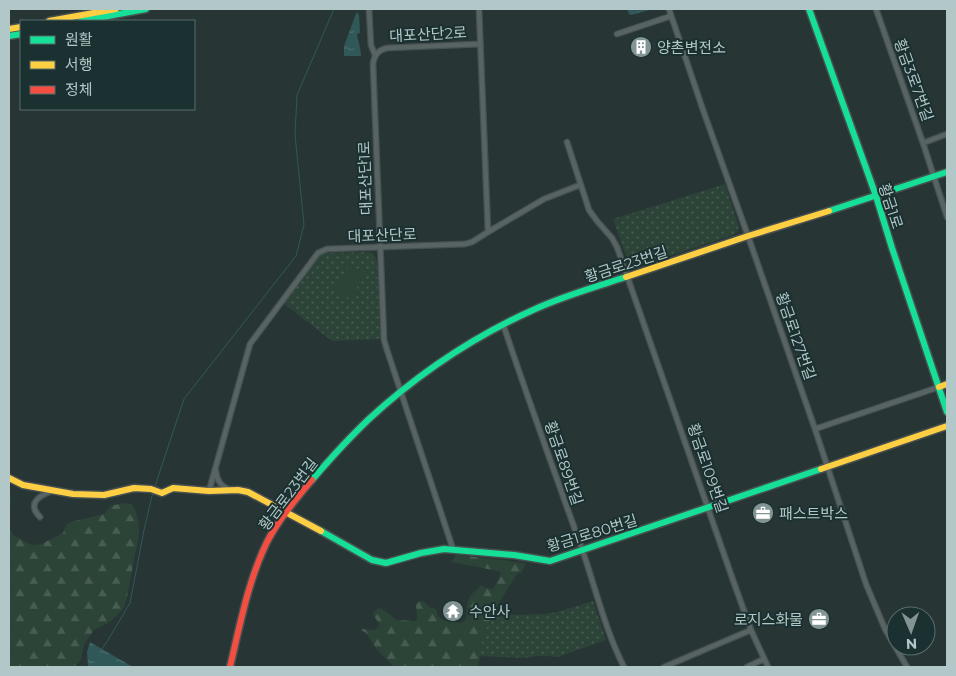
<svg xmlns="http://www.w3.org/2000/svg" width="956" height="676" viewBox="0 0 956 676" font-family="Montserrat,'Noto Sans KR',sans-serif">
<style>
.forest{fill:url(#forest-firs)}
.park{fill:url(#park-dots)}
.pitch{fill:#2c4337}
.water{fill:url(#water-ripples)}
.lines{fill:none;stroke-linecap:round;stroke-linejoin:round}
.stream{stroke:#305858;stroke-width:1}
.street-casing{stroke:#465050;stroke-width:7}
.fast-casing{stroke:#465050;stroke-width:9}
.slow-casing{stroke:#465050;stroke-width:9}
.jam-casing{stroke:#465050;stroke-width:9}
.street{stroke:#586363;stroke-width:4.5}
.fast{stroke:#16e098;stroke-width:6}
.slow{stroke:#ffcf43;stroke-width:6}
.jam{stroke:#f24e42;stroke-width:6}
.labels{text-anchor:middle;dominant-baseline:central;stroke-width:4;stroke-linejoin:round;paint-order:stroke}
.street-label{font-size:15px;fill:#b2c7c7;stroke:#1b3030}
.poi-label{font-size:15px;fill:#b2c7c7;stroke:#1b3030;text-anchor:start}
</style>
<defs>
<pattern id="forest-firs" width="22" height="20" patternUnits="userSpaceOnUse" patternTransform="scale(1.25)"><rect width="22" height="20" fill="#2c4337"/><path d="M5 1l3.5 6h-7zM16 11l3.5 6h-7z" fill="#485d52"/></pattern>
<pattern id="park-dots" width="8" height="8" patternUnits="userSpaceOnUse" patternTransform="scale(1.25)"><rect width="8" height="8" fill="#2c4337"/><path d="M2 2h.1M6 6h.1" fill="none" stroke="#485d52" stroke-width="1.8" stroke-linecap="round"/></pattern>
<pattern id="water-ripples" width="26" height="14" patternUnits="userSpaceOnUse" patternTransform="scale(1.25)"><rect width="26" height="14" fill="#305858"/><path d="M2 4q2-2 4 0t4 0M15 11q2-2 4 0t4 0" fill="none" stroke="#4c6e6e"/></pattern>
</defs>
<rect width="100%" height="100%" fill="#283535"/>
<path class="forest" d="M 9,497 L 11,497 L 9,528 L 13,535 L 32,545 L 41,544 L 63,533 L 66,525 L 71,522 L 104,514 L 110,506 L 124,503 L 132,504 C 138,514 139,522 139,534 L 126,602 L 123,609 L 110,622 L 94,630 L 84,644 L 81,660 L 74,667 L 9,667 Z
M 458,555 L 526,563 L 521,573 L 517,574 L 494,611 L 488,624 L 482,644 L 478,667 L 394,667 L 378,651 L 366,633 L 361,630 L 362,629 L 374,630 L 379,626 C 380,620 373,619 373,613 L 377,609 L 379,608 L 384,610 L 397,620 L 416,621 L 417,618 L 416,605 L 419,601 C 425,601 425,602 429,607 C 441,609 434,612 440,618 C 444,622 456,622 461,623 L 466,620 C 467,612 466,600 472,594 C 474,591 478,589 481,585 L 487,588 L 493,589 L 501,574 L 500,572 L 493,570 L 451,562 L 455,556 Z"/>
<path class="park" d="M 725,184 L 738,224 C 739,229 738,232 733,235 L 639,266 L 632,266 L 629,264 L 613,219 Z
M 370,252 C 375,255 376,258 377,264 L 381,339 L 332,341 L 283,303 L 319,255 L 326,253 Z
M 593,601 L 606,640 L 558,657 L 546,656 L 538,656 L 523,658 L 479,656 L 484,634 L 494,611 L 505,615 L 545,614 L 557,612 Z"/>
<path class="pitch" d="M 349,264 L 365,273 L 351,299 L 335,290 Z"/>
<path class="water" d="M 627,9 L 653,9 L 631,15 L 629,14 Z
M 357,12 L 359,15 L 360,33 L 357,34 C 358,42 361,48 361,56 L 344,56 L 344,46 L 356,14 Z
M 90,642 L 133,667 L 88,667 L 87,652 Z"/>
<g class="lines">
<path class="stream" d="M 154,489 L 184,399 L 296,256 L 304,225 L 295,135 L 297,95 L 334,9
M 102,649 L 108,640 L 130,603 L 144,530 L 153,492"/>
<g class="street-casing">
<path id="street" d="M 369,9 L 371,45 L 375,55
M 669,9 L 702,107 L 748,236 L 815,429 L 866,584 L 885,629 L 907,667
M 876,9 L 923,143 L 947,217
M 617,34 L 671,16
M 567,142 L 589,210 L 597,221 L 612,238 L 617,247 L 734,583 L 751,630 L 768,667
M 923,143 L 947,134
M 488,232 L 544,199 L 580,185
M 503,324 C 528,399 555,474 582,549 C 596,589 605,630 624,667
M 815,429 L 939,387
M 216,471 C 217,481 221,486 230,490
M 209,491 L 250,344 L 318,253 L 327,249 L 465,244 L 472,242 L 488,232 L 479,9
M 40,517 C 27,504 38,496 52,491
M 453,549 L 387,350 L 384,340 L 373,64 C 374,55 378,50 387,48 L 480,44
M 664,667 L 751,630
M 747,667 L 764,659"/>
</g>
<g class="fast-casing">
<path id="fast" d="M 809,9 L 876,196 L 892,248 L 947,412
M 81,21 L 146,9
M 9,36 L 21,34
M 829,211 L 947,172
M 312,480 C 330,459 349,438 369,419 C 418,374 473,337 533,310 C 563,296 595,287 626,277
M 321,531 L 372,560 L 386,563 L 421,553 L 444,549 L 514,555 L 550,561 L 821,469"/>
</g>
<g class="slow-casing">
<path id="slow" d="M 49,21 L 116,9
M 9,29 L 21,27
M 626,277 L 748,236 L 829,211
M 939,387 L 947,384
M 821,469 L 947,426
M 9,478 L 23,485 L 73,494 L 104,495 L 134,488 L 151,489 L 162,493 L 173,488 L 209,491 L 238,490 L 248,492 L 321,531"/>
</g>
<g class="jam-casing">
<path id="jam" d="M 230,667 C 240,625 248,581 267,542 C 279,519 296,499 312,480"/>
</g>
<use href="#street" class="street"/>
<use href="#fast" class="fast"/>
<use href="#slow" class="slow"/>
<use href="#jam" class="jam"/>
</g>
<defs>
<g id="building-disc" transform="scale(1.125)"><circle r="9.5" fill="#829494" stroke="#1b3030"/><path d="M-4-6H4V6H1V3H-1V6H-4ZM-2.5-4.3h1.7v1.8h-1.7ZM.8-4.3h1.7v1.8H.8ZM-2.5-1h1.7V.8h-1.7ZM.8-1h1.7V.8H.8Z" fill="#fff"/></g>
<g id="office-disc" transform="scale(1.125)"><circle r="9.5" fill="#829494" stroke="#1b3030"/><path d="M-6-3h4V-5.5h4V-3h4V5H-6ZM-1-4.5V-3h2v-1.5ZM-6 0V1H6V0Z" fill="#fff"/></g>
<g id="temple-disc" transform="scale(1.125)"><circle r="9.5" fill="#829494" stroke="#1b3030"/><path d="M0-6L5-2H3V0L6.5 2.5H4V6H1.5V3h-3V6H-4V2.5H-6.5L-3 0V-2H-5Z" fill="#fff"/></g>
</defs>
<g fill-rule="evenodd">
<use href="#building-disc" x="641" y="47"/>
<use href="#office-disc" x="763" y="513"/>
<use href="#temple-disc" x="453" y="611"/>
<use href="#office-disc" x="819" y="619"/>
</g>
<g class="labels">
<g class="street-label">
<text transform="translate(428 34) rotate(-3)">대포산단2로</text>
<text transform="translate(914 80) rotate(70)">황금3로7번길</text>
<text transform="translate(365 178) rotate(-92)">대포산단1로</text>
<text transform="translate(891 206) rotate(72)">황금1로</text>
<text transform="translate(382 235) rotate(-2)">대포산단로</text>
<text transform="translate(626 264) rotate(-18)">황금로23번길</text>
<text transform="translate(796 336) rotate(71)">황금로127번길</text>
<text transform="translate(564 463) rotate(71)">황금로89번길</text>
<text transform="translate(708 468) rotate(71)">황금로109번길</text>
<text transform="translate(288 494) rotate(-53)">황금로23번길</text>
<text transform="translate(592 533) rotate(-17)">황금1로80번길</text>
</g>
<g class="poi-label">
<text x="657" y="47">양촌변전소</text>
<text x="779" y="513">패스트박스</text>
<text x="469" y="611">수안사</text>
<text x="803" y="619" text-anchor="end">로지스화물</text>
</g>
</g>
<rect width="956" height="676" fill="none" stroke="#b2c7c7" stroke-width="20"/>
<rect x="20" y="20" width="175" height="90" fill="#1b3030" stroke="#576c6c"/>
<rect x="30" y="36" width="25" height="8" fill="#16e098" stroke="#576c6c"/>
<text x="65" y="45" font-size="15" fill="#b2c7c7">원활</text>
<rect x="30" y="61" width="25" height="8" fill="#ffcf43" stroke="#576c6c"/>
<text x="65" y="70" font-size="15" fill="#b2c7c7">서행</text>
<rect x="30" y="86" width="25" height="8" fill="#f24e42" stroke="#576c6c"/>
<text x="65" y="95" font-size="15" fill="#b2c7c7">정체</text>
<g transform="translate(911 631) rotate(178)"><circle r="24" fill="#1b3030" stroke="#576c6c"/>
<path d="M0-4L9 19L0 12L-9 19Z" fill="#829494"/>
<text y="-8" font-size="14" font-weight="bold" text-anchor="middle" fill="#b2c7c7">N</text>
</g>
</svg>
